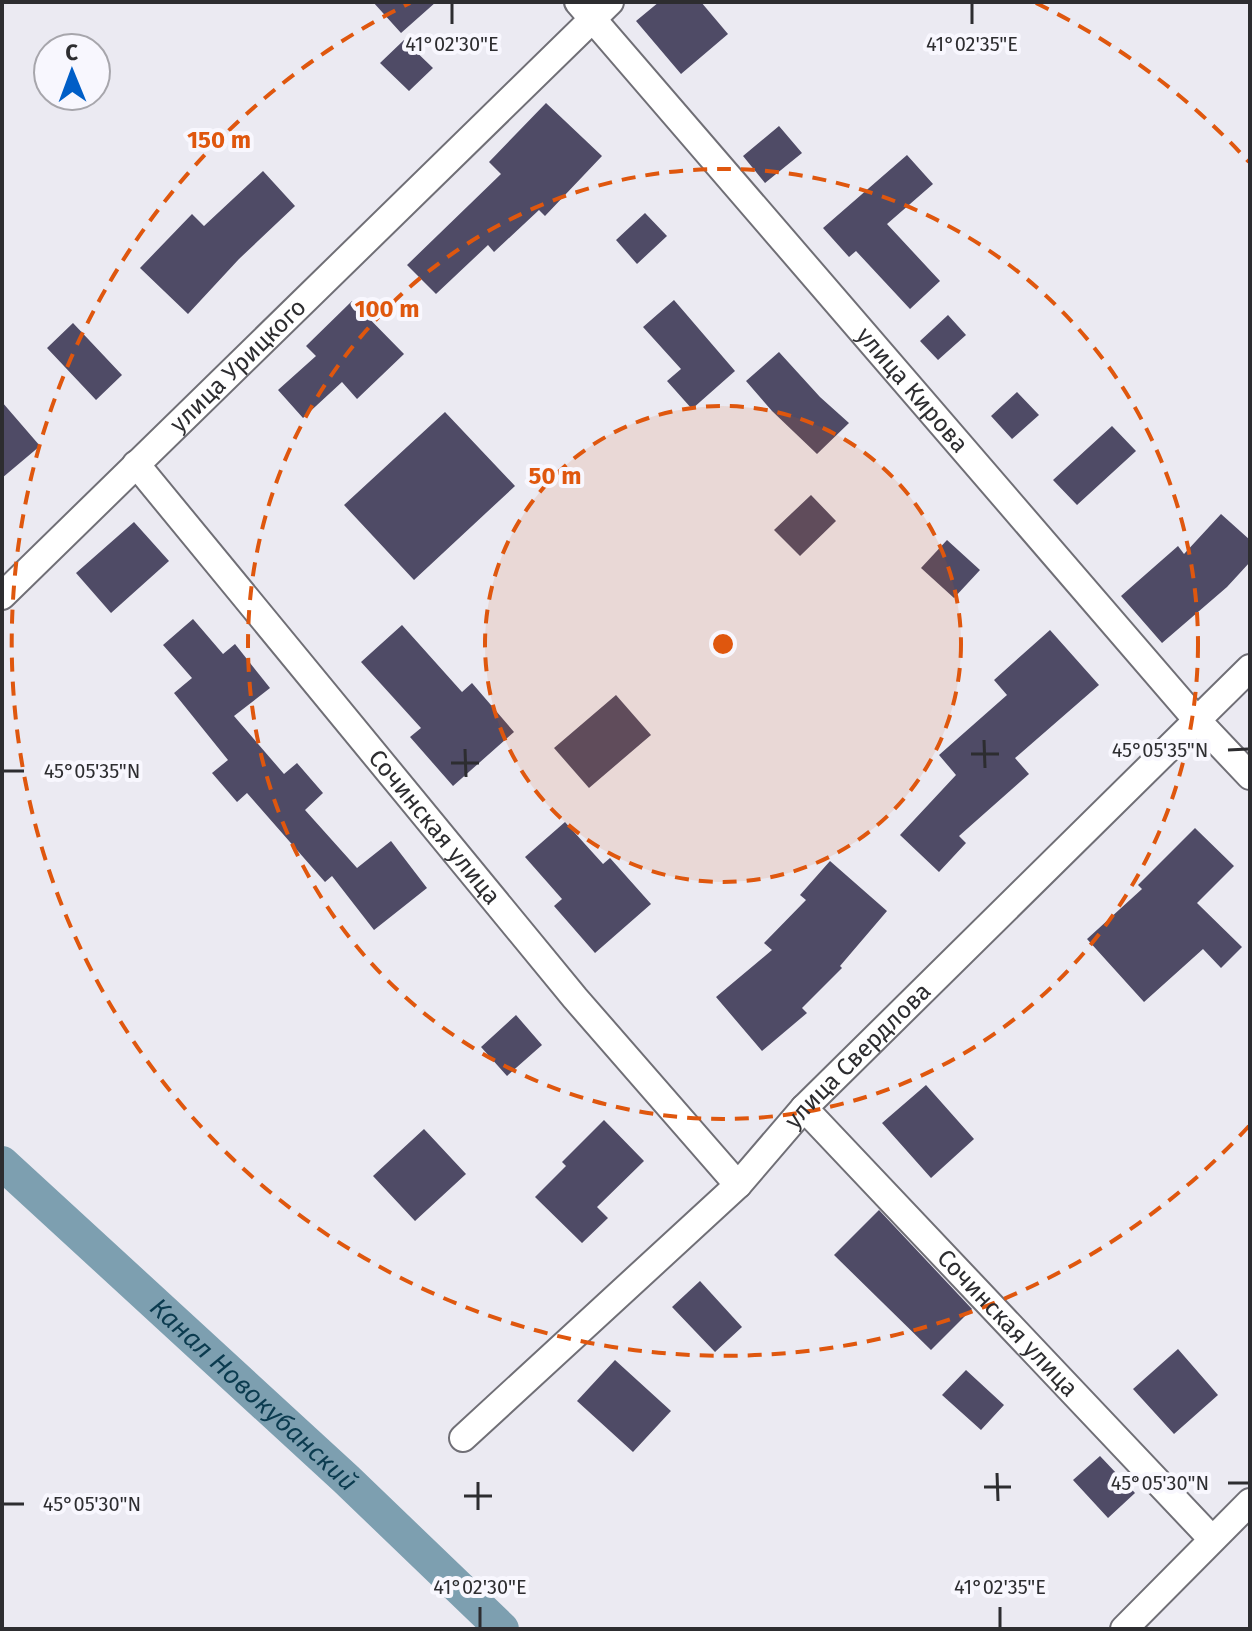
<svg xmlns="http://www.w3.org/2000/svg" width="1252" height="1631" viewBox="0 0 1252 1631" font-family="'Fira Sans',sans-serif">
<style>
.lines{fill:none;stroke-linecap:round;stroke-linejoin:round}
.canal{stroke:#7d9fb0;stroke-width:34}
.building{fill:#4f4b66}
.street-casing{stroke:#706f76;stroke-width:30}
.street{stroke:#fff;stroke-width:26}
.ticks{fill:none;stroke:#2d2d30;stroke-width:3}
.ring{fill:none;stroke:#df570e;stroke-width:4;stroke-dasharray:14 10}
.labels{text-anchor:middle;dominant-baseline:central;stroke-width:8;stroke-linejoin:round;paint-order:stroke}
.street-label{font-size:24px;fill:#2d2d30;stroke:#f8f7fe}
.water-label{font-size:26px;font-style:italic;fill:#0b3b4f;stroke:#f8f7fe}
.ticks-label{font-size:20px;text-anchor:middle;fill:#2d2d30;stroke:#f8f7fe;stroke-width:8;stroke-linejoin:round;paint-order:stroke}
.centre{fill:#df570e;stroke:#f8f7fe;stroke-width:4}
.ring-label{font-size:24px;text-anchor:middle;font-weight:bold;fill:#df570e;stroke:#f8f7fe;stroke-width:8;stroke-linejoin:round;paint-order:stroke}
</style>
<rect width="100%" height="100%" fill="#ebeaf2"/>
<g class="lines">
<path class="canal" id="s1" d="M 2,1163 L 346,1479 L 502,1629"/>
</g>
<path class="building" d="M 373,2 L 436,2 L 401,33 Z
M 659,2 L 701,2 L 728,34 L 681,74 L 636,21 Z
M 404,40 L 433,68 L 409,91 L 380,63 Z
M 546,103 L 602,156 L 545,216 L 539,210 L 494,252 L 488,245 L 436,294 L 407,265 L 501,174 L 489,162 Z
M 779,126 L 802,153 L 765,183 L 743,156 Z
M 907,155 L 933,184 L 887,224 L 940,281 L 910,309 L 856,251 L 849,257 L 823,228 Z
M 263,171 L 295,206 L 239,259 L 188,314 L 140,268 L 192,214 L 204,226 Z
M 645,213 L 667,236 L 637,264 L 616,240 Z
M 674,300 L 735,371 L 692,409 L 667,381 L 681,369 L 643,327 Z
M 352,301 L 404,354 L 357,399 L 342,382 L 303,418 L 278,390 L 316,356 L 306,346 Z
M 948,315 L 966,335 L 938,360 L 920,341 Z
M 73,323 L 122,375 L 96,400 L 47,348 Z
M 779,352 L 820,397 L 849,423 L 817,454 L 772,411 L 746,381 Z
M 1017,392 L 1039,415 L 1012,439 L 991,416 Z
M 2,402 L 40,446 L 2,478 Z
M 445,412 L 515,486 L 414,580 L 344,505 Z
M 1112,426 L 1136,451 L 1077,505 L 1053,480 Z
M 811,495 L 836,521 L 800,556 L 774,530 Z
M 1221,514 L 1250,540 L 1250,562 L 1227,587 L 1162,643 L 1121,596 L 1178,546 L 1184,554 Z
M 134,522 L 169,561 L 111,613 L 76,573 Z
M 947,540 L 980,570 L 954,598 L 921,568 Z
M 193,619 L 223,654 L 235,644 L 270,688 L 234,716 L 284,774 L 297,763 L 323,793 L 305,810 L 357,868 L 391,841 L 427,888 L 374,930 L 332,876 L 325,882 L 247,793 L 237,802 L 212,773 L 228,760 L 174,693 L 192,678 L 163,645 Z
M 402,625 L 462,692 L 472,683 L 514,732 L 453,786 L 410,737 L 421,728 L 361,662 Z
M 1050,630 L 1099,685 L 1015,758 L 1029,774 L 959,836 L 966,843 L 939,872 L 900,835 L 956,775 L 939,755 L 1007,695 L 994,680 Z
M 616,695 L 651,735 L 589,788 L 554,748 Z
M 565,822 L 603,864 L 610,858 L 651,904 L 595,953 L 554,906 L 562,899 L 525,857 Z
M 1195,828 L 1234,866 L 1197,903 L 1242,947 L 1221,968 L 1203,949 L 1144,1002 L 1087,939 L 1142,889 L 1138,885 Z
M 830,861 L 887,911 L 840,966 L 842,968 L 802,1008 L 807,1013 L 762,1051 L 716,997 L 772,950 L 764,943 L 806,900 L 800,895 Z
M 516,1015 L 542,1045 L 507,1076 L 481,1047 Z
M 926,1085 L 974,1139 L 931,1178 L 882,1123 Z
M 604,1120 L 644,1161 L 597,1207 L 608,1218 L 582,1243 L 535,1197 L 566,1166 L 562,1162 Z
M 424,1129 L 466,1174 L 415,1221 L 373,1176 Z
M 879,1210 L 972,1309 L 931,1350 L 834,1255 Z
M 700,1281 L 742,1327 L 715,1352 L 672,1307 Z
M 1178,1349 L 1218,1395 L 1174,1434 L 1133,1389 Z
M 615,1360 L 671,1411 L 633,1452 L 577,1401 Z
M 966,1370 L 1004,1405 L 981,1430 L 942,1395 Z
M 1100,1456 L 1135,1493 L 1108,1518 L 1073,1480 Z"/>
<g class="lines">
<g class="street-casing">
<g id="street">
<path id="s2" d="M 578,2 L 1196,719 L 1250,776"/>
<path id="s3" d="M 136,464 L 575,998 L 738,1185"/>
<path id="s4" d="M 2,596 L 610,2"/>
<path id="s5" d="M 804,1108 L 1211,1538"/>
<path id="s6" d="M 463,1438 L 738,1185 L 804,1108 L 1250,668"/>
<path d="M 1124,1629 L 1250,1502"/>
</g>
</g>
<use href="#street" class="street"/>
</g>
<path class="ticks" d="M 452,4 L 452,24M 972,4 L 972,24M 984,740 L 985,768M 465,749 L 466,777M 1228,750 L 1248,749M 971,754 L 999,754M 451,763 L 479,763M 4,771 L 24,771M 997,1473 L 998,1501M 478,1482 L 478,1510M 1228,1483 L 1248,1483M 984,1487 L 1011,1487M 464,1496 L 492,1496M 4,1504 L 24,1504M 480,1607 L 480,1627M 1000,1607 L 1000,1627"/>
<circle cx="723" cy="644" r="238" fill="#df570e" fill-opacity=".12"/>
<g class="ring">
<circle cx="723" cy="644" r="238"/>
<circle cx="723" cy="644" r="475"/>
<path d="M1249 1126A713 713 0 1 1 410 3M1036 3A713 713 0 0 1 1249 162"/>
</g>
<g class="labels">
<g class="street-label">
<text stroke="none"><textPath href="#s4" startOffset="330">улица Урицкого</textPath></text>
<text stroke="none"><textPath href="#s2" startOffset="512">улица Кирова</textPath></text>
<text stroke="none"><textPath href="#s3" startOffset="470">Сочинская улица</textPath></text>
<text stroke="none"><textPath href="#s6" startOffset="550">улица Свердлова</textPath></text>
<text stroke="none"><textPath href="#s5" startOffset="296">Сочинская улица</textPath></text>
</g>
<g class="water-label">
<text stroke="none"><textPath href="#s1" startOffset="342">Канал Новокубанский</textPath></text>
</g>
</g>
<g class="ticks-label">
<text x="452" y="51">41°02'30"E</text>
<text x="972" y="51">41°02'35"E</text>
<text x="1160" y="757">45°05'35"N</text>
<text x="92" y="778">45°05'35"N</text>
<text x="1160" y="1490">45°05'30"N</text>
<text x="92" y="1511">45°05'30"N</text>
<text x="480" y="1594">41°02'30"E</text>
<text x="1000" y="1594">41°02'35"E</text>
</g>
<circle cx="723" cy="644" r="12" class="centre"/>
<g class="ring-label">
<text x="219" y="148">150 m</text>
<text x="387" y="317">100 m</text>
<text x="555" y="484">50 m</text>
</g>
<rect width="1252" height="1631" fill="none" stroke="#2d2d30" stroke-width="8"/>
<g transform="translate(72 72) rotate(359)"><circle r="38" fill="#f8f7fe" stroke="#a7a6ac" stroke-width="2"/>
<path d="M0-6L14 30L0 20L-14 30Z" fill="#005ec7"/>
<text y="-12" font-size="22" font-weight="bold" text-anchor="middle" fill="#2d2d30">С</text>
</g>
</svg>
